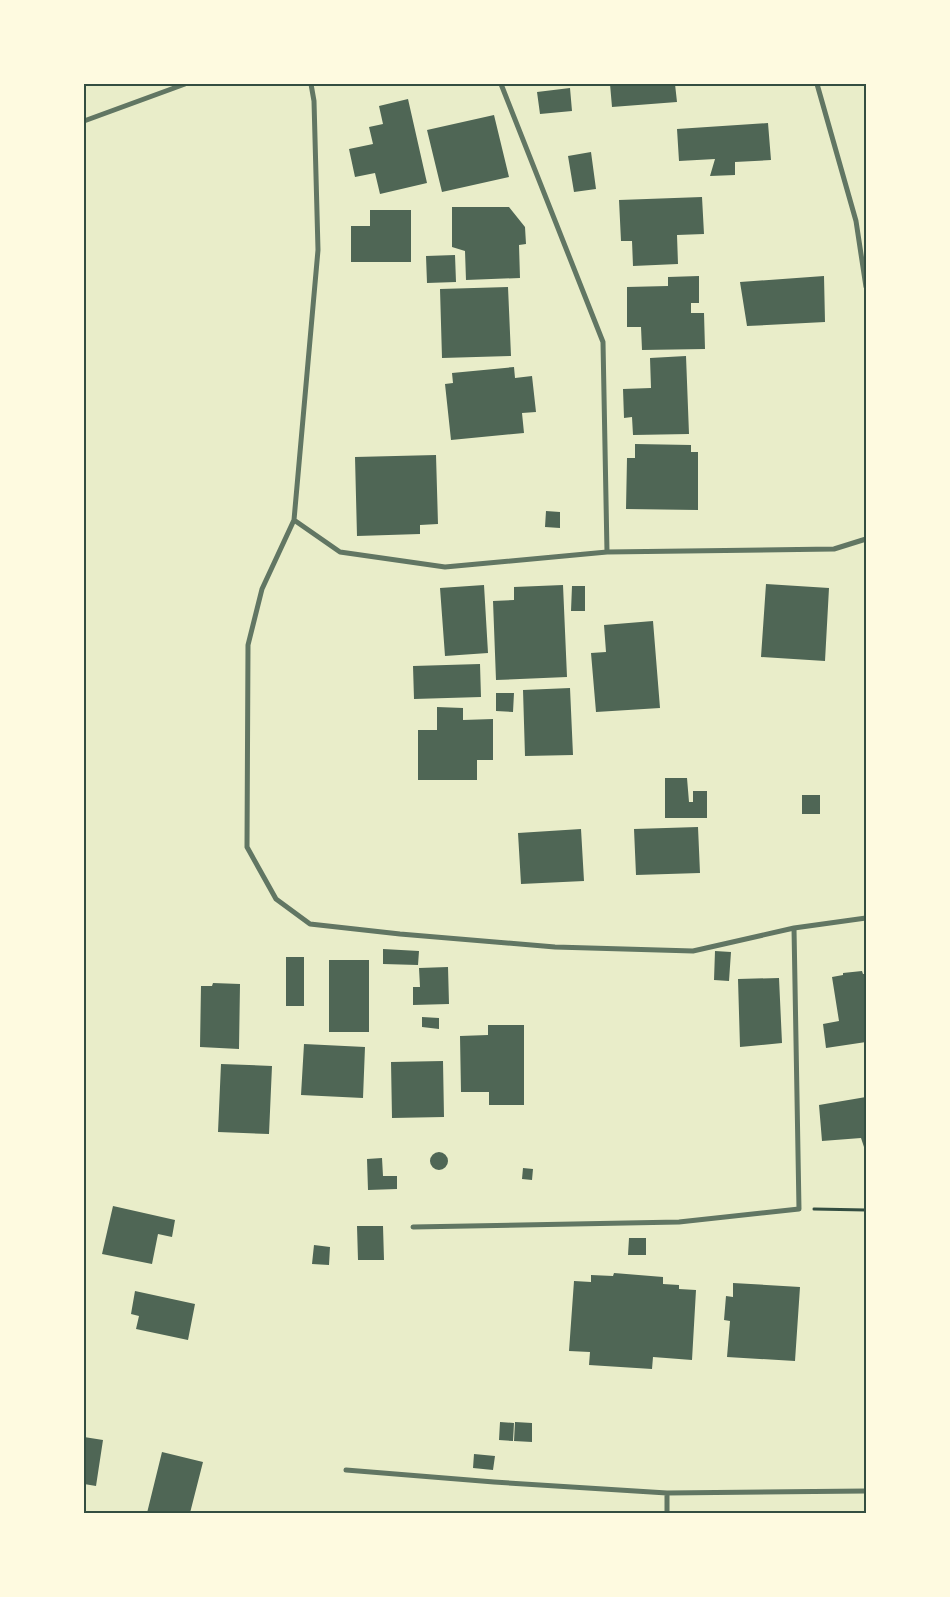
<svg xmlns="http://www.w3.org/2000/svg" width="950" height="1597" viewBox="0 0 950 1597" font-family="Arial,sans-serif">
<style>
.building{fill:#4f6655}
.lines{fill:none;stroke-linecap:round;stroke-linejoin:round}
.path{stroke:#344e41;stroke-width:3}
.minor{stroke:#617663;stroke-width:5}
.neatline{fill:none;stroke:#344e41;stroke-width:2}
</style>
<rect width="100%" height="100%" fill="#e9edc9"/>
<path class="building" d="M 610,84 L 675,84 L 677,102 L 612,107 Z
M 570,88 L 572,111 L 540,114 L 537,92 Z
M 408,99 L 427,183 L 380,194 L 375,173 L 355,177 L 349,149 L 373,144 L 369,127 L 383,124 L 379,106 Z
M 494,115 L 509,177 L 442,192 L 427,130 Z
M 768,123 L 771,160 L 735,162 L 735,175 L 710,176 L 715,159 L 679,161 L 677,129 Z
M 591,152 L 596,189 L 574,192 L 568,156 Z
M 702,197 L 704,234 L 677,235 L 678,264 L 633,266 L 632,241 L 621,241 L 619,200 Z
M 452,207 L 509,207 L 525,227 L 526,244 L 519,245 L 520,278 L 466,280 L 465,251 L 452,247 Z
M 370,210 L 411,210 L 411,262 L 351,262 L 351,226 L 370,226 Z
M 455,255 L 456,282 L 427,283 L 426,256 Z
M 699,276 L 699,303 L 691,303 L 691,313 L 704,313 L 705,349 L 642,350 L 641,327 L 627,327 L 627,287 L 668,286 L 668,277 Z
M 824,276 L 825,322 L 747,326 L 740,282 Z
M 508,287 L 511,356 L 442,358 L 440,289 Z
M 686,356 L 689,434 L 633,435 L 632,417 L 624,418 L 623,389 L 651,388 L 650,358 Z
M 514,367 L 515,378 L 532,376 L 536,412 L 522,413 L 524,433 L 451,440 L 445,384 L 453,383 L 452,373 Z
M 635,444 L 691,445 L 691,452 L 698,452 L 698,510 L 626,509 L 627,458 L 635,458 Z
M 436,455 L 438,524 L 420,525 L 420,534 L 357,536 L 355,457 Z
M 546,511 L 560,512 L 560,528 L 545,527 Z
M 766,584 L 829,588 L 825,661 L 761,657 Z
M 484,585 L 488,653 L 445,656 L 440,588 Z
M 563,585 L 567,677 L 496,680 L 493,601 L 514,600 L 514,587 Z
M 572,586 L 585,586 L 585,611 L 571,611 Z
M 653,621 L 660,708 L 596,712 L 591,653 L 606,652 L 604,625 Z
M 480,664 L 481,697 L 414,699 L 413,666 Z
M 570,688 L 573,755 L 525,756 L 523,690 Z
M 496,693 L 514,693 L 513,712 L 496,711 Z
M 437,707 L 463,708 L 463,720 L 493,719 L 493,760 L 477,760 L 477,780 L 418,780 L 418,730 L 437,730 Z
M 665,778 L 687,778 L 689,802 L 693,802 L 693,791 L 707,791 L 707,818 L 665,818 Z
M 802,795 L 820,795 L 820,814 L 802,814 Z
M 698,827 L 700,873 L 636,875 L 634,829 Z
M 581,829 L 584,881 L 521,884 L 518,833 Z
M 383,949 L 419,951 L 418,965 L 383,964 Z
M 715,951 L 731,952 L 729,981 L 714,980 Z
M 286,957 L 304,957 L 304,1006 L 286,1006 Z
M 329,960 L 369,960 L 369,1032 L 329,1032 Z
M 448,967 L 449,1004 L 413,1005 L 413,987 L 420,987 L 419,968 Z
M 862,971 L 863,974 L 866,974 L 866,1042 L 826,1048 L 823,1024 L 839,1021 L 832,977 L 843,975 L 843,973 Z
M 779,978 L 782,1043 L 740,1047 L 738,979 Z
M 213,983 L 240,984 L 239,1049 L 200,1047 L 201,986 L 212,986 Z
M 422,1017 L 439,1018 L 439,1029 L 422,1027 Z
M 488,1025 L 524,1025 L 524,1105 L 489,1105 L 489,1092 L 461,1092 L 460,1036 L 488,1035 Z
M 304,1044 L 365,1047 L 363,1098 L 301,1095 Z
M 443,1061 L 444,1117 L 392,1118 L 391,1062 Z
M 221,1064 L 272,1066 L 269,1134 L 218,1132 Z
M 866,1097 L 866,1146 L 864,1147 L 861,1138 L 822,1141 L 819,1105 Z
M430 1161a9 9 0 1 1 18 0a9 9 0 1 1-18 0Z
M 382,1158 L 383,1176 L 397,1176 L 397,1189 L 368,1190 L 367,1159 Z
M 523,1168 L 533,1169 L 532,1180 L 522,1179 Z
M 113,1206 L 175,1220 L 172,1237 L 158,1234 L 152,1264 L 102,1254 Z
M 357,1226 L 383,1226 L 384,1260 L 358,1260 Z
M 629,1238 L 646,1238 L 646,1255 L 628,1255 Z
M 314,1245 L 330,1247 L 329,1265 L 312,1264 Z
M 614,1273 L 663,1277 L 663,1284 L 679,1285 L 679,1289 L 696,1290 L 692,1360 L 653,1357 L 652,1369 L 589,1365 L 590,1352 L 569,1351 L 574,1281 L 591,1282 L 591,1275 L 613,1276 Z
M 733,1283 L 800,1287 L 795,1361 L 727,1357 L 730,1321 L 724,1320 L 726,1296 L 733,1297 Z
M 135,1291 L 195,1304 L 188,1340 L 136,1329 L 139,1316 L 131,1314 Z
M 500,1422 L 514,1423 L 513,1441 L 499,1440 Z
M 515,1422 L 532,1423 L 532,1442 L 514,1441 Z
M 84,1437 L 103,1440 L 96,1486 L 84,1484 Z
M 162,1452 L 203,1462 L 190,1513 L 147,1513 Z
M 474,1454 L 495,1456 L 493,1470 L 473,1468 Z"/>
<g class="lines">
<path class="path" d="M 814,1209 L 866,1210"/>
<path class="minor" d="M 311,84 L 314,101 L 318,250 L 294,520 L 340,552 L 445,567 L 607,552 L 834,549 L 866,539
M 501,84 L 603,342 L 607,552
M 817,84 L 856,221 L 866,287
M 84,121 L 185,84
M 294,520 L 262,589 L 248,645 L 247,847 L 276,899 L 310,924 L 400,934 L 555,947 L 693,951 L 794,928 L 866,918
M 413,1227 L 679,1222 L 799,1209 L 794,928
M 346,1470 L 494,1482 L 667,1493 L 866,1491
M 667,1513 L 667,1493"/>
</g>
<rect width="950" height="1597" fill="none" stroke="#fefae0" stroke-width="170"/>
<rect x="85" y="85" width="780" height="1427" class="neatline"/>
</svg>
